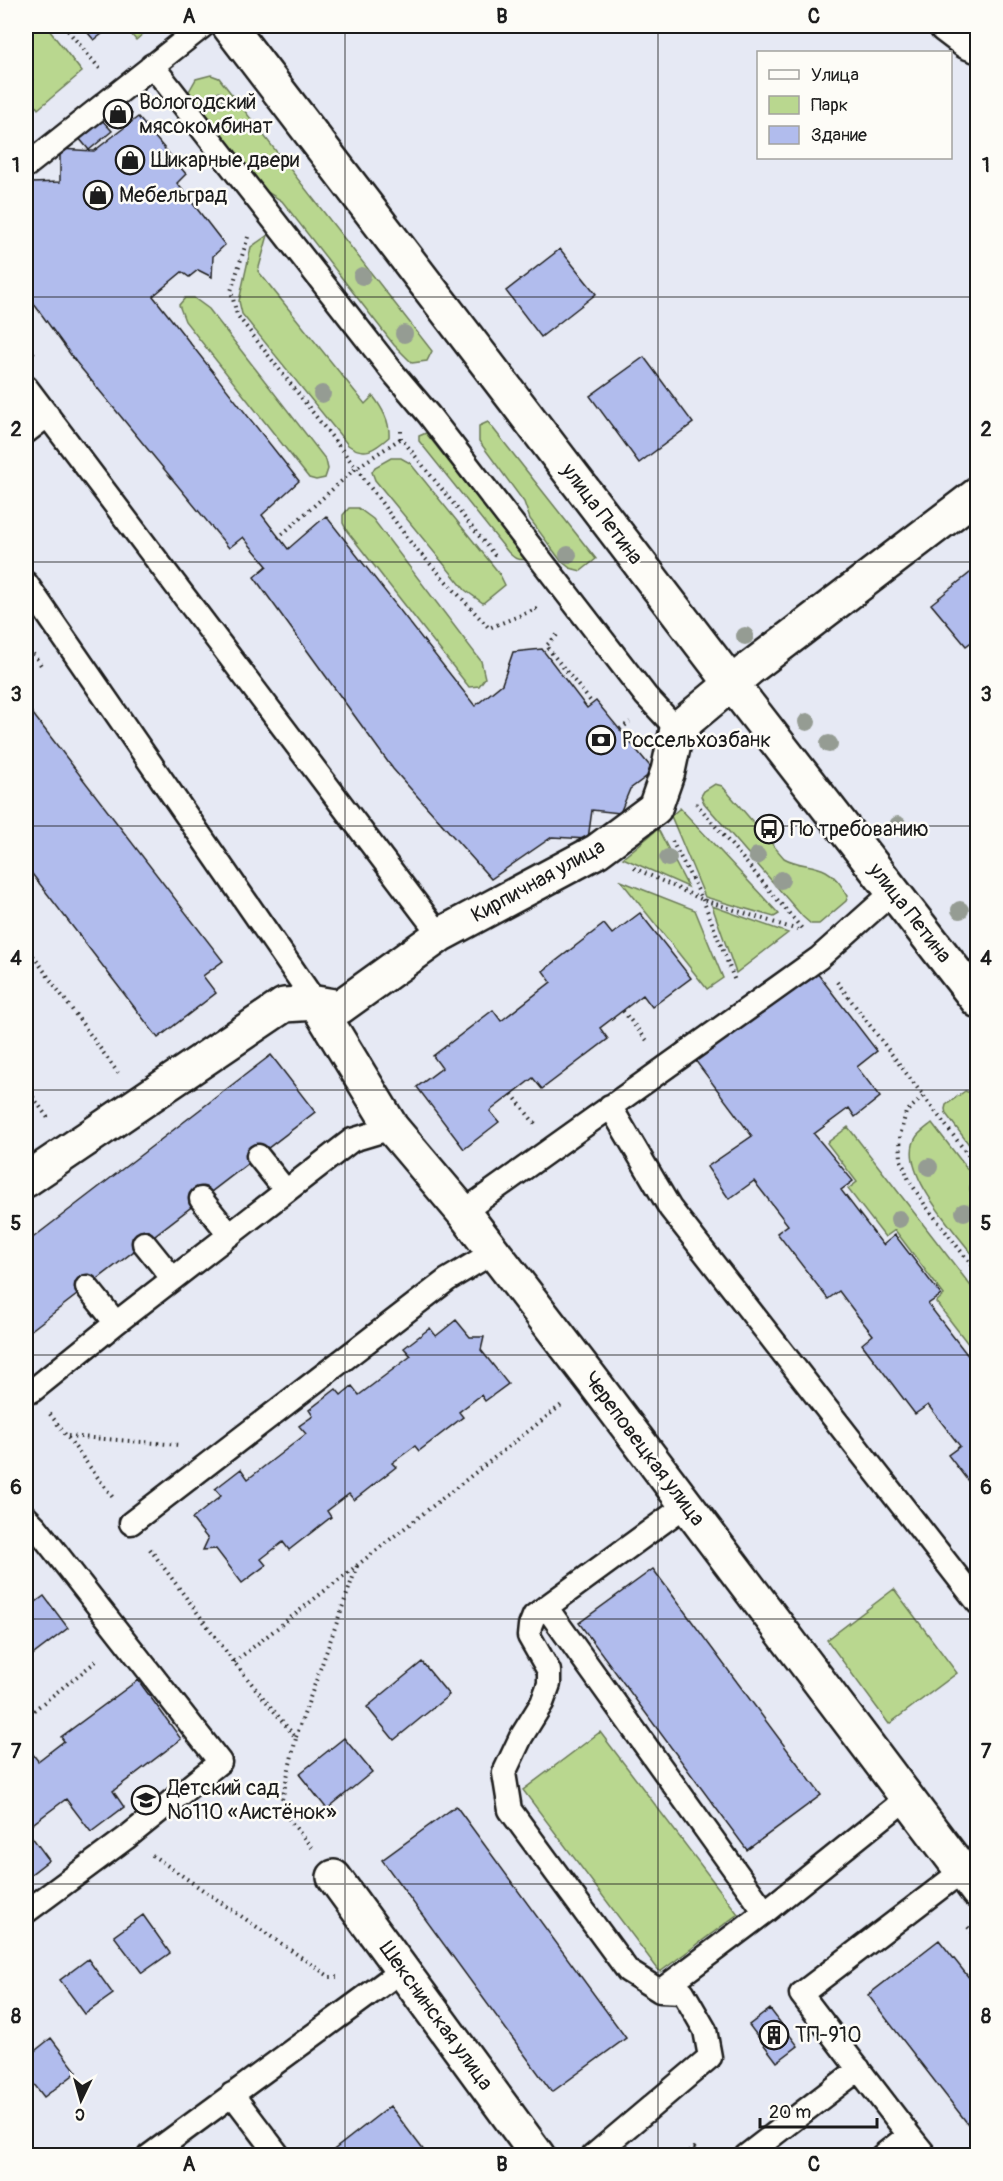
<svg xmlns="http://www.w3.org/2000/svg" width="1003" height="2181" viewBox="0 0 1003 2181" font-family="Pangolin,sans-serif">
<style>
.green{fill:#b9d78f;stroke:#6a7a56;stroke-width:1.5}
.building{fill:#b1bced;stroke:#1c1c1c;stroke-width:1.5}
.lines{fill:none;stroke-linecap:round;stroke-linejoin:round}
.service-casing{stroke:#1c1c1c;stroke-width:27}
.minor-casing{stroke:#1c1c1c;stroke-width:38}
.secondary-casing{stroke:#1c1c1c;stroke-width:38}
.path{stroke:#1c1c1c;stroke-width:4;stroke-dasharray:1.5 4.5;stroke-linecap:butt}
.service{stroke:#fdfcf7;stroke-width:22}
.minor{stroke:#fdfcf7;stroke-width:33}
.secondary{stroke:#fdfcf7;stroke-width:33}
.tree{fill:#959c93}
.grid{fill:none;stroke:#1c1c1c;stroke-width:1.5;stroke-opacity:0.55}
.labels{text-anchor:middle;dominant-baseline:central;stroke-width:5;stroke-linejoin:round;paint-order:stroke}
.poi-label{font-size:21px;fill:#1c1c1c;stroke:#fdfcf7;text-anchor:start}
.street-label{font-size:21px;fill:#1c1c1c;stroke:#fdfcf7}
.neatline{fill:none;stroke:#1c1c1c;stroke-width:2}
.grid-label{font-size:20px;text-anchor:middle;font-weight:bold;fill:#1c1c1c}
</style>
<rect width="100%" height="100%" fill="#e6e9f4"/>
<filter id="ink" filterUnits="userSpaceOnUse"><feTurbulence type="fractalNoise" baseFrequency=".0167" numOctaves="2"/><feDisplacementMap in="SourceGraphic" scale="12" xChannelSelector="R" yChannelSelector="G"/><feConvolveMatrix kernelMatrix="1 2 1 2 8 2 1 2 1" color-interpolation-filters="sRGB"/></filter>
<g filter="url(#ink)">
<path class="green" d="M 26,26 L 46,26 L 82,72 L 38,109 L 26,91 L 26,86 L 33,80 L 26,70 Z
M 124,26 L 152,26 L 136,40 Z
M 211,75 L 219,78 L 432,351 L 427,361 L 412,363 L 394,345 L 282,201 L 264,190 L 190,101 L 188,93 L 196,79 Z
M 268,235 L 258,271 L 365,404 L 373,396 C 382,408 390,421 389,437 C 374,450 365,457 348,445 L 242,314 L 239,301 L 251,247 Z
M 185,298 L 194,298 L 209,309 L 326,460 L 328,469 L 325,478 L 316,480 L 309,478 L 185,321 L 179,305 Z
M 488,422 L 596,559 L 581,571 L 570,568 L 561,561 L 530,519 L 524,502 L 479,441 L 479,426 Z
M 426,433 L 526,559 C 517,561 514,558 508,552 L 419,441 L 419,436 Z
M 391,458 L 401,458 L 410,463 L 499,573 L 505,585 L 483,603 L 465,590 L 375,480 L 372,472 L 375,467 Z
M 349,508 L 358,508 L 373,519 L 481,661 L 485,678 L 479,686 L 469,687 L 347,531 L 343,523 L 343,515 Z
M 715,784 L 722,786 L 784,858 C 798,866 812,864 826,871 C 836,876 842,887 848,896 L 846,901 L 819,924 L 811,924 L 803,917 L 704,803 L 701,796 L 704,791 Z
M 680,808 L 779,914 L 774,917 L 705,897 L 671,816 Z
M 658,829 L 688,887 L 623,858 Z
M 621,881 L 695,910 L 723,978 L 707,989 Z
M 712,906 L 788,933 L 736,973 Z
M 965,1091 L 977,1095 L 977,1155 L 946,1114 L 945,1109 L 946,1105 Z
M 932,1123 L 975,1179 C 967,1186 969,1194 977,1199 L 977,1260 C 959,1236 894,1168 917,1136 C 921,1131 927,1127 932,1123 Z
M 848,1127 L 977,1294 L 977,1345 L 972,1349 L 936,1302 L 944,1295 L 895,1230 L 885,1237 L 848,1189 L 857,1182 L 827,1143 Z
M 894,1589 L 957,1673 L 889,1724 L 827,1640 Z
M 600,1732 L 738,1914 L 660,1972 L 523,1790 Z"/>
<path class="building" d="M 82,26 L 109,26 L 110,28 L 94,40 Z
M 124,104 L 132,114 L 118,125 L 110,115 Z
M 138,117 L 186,174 L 177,183 L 225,245 L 213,256 L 212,277 L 198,270 L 189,277 L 182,272 L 153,296 L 299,481 L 262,515 L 288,549 L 326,516 L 475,706 L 502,684 L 513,652 L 542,649 L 587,708 L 596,701 L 654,771 L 630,789 L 620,813 L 592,810 L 588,839 L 552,837 L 491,879 L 393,769 L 254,577 L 267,566 L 243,537 L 229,548 L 76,362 L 26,293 L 26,198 L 31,183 L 60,182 L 60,149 L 94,151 Z
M 102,120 L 112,131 L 89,150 L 79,138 Z
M 560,249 L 596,294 L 541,337 L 506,291 Z
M 644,357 L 693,423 L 639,463 L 590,396 Z
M 975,569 L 978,572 L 978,637 L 966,646 L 931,604 Z
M 26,705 L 223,961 L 203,976 L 216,993 L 158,1038 L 26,866 Z
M 640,913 L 691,978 L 652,1007 L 643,995 L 600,1028 L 608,1039 L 542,1089 L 533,1078 L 490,1111 L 499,1122 L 464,1149 L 417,1087 L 442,1068 L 433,1056 L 493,1010 L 501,1021 L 551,982 L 543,971 L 604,924 L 612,934 Z
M 817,973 L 877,1051 L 857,1067 L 880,1097 L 855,1117 L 849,1108 L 814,1134 L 853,1181 L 841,1190 L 883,1245 L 895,1235 L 941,1295 L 928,1304 L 969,1357 L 978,1350 L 978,1494 L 948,1455 L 960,1446 L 928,1405 L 915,1414 L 862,1344 L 873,1335 L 857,1315 L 839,1291 L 828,1299 L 777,1233 L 788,1225 L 754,1181 L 729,1199 L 707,1167 L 752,1136 L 695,1060 Z
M 271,1055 L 315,1112 L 30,1331 L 26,1325 L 26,1243 Z
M 456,1320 L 470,1337 L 484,1337 L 481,1350 L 508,1384 L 485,1401 L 481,1395 L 459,1412 L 463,1417 L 419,1451 L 415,1446 L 392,1463 L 396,1467 L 354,1500 L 349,1494 L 327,1511 L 331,1517 L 289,1550 L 283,1542 L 261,1559 L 266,1565 L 242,1583 L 216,1549 L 203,1550 L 208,1539 L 192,1519 L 221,1496 L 215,1489 L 241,1469 L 248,1479 L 306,1434 L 299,1426 L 313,1416 L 309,1410 L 336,1389 L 341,1395 L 352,1386 L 359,1395 L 411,1356 L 404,1348 L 430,1328 L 436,1336 Z
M 653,1569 L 821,1795 L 747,1850 L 579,1623 Z
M 26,1594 L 33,1604 L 44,1596 L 68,1628 L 26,1660 Z
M 422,1662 L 449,1695 L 394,1740 L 367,1707 Z
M 138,1680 L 181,1739 L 113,1791 L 124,1807 L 91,1832 L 66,1799 L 26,1829 L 49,1860 L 26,1878 L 26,1745 L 38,1761 L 64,1741 L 61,1737 Z
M 344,1738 L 372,1772 L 327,1809 L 299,1774 Z
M 456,1806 L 626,2038 L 552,2092 L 382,1860 Z
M 143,1915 L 170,1953 L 142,1973 L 114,1936 Z
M 939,1940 L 978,1989 L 978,2137 L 868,1995 Z
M 88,1959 L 113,1994 L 85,2014 L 60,1980 Z
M 770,2009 L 798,2046 L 777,2062 L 749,2025 Z
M 51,2038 L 77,2072 L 44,2097 L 26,2074 L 26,2058 Z
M 390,2106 L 428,2156 L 326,2156 Z"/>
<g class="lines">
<g class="service-casing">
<path id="service" d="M 152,65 L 395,375 L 429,415 L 646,696 L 677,729
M 26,166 L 203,26
M 26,387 L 440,935
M 26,432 L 48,415
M 26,583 L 316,1003
M 610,1106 L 670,1208 L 978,1603
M 258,1156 L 286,1191
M 201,1199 L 230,1235
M 463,1212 L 819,958 L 894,891
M 144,1243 L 173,1279
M 87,1287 L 116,1323
M 32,1391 L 116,1323 L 352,1140 L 392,1128
M 26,1517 L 36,1527 L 220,1762 L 126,1838 L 26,1912
M 131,1523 L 447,1280 L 492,1253
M 546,1607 L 765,1912
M 660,1991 L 628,1971 L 510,1810 L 504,1773 L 521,1737 L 542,1703 L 549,1684 L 549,1671 L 529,1636 L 530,1626 L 534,1616 L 686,1505
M 232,2094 L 279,2156
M 909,2135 L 801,1994 L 962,1871
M 149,2156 L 402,1970
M 593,2156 L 710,2057 L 705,2030 L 683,1992 L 660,1991 L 765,1912 L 907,1798
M 746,2156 L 859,2069
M 882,2156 L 909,2135 L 926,2156"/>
</g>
<g class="minor-casing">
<path id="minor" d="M 946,26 L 967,42 L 978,46
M 316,1003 L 392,1128 L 463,1212 L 593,1381 L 978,1892
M 26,1180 L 284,1005 L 316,1003 L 340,1007 L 440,935 L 597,851 L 655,808 L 668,771 L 677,729 L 749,669 L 978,494
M 334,1877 L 538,2156"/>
</g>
<g class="secondary-casing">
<path id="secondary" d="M 229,26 L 731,683 L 978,1001"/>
</g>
<path class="path" d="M 64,26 L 100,69
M 248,237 L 231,291 L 237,315 L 356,468 L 411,543 L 489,628 L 536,609 L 539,612
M 26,343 L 36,357
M 401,431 L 401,438 L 495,556
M 278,538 L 356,468 L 403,437
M 557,635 L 546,646 L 592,703
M 26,644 L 43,668
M 620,729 L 630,722
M 696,803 L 803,930
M 672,841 L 703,900 L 735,981
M 634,868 L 703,900 L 801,931
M 26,946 L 118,1073
M 837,982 L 978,1168
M 623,1011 L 649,1043
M 26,1087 L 50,1121
M 512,1094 L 535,1124
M 923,1097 L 906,1112 L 900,1136 L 901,1160 L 909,1180 L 925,1205 L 978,1273
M 50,1414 L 114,1499
M 68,1436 L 180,1445
M 150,1549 L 234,1662 L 296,1738 L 280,1808 L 312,1848
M 234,1662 L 564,1403
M 29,1714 L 99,1659
M 296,1737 L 357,1566
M 152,1855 L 330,1977 L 337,1977
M 968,1927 L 978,1939
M 685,2156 L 694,2148 L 700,2156"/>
<use href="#service" class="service"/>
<use href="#minor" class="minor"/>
<use href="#secondary" class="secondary"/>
</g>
<g class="tree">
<circle cx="218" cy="100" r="9"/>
<circle cx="362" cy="276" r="9"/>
<circle cx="404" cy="334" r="9"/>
<circle cx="322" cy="394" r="9"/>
<circle cx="568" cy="555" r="9"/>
<circle cx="745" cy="636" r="9"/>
<circle cx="807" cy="722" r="9"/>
<circle cx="829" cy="744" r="9"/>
<circle cx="898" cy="825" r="9"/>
<circle cx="757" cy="856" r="9"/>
<circle cx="668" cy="858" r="9"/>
<circle cx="781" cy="880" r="9"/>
<circle cx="960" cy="910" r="9"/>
<circle cx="929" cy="1167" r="9"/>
<circle cx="964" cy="1212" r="9"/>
<circle cx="899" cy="1219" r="9"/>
</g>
</g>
<path class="grid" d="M 345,26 L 345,2156M 658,26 L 658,2156M 26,297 L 978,297M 26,562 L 978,562M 26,826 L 978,826M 26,1090 L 978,1090M 26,1355 L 978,1355M 26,1619 L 978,1619M 26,1884 L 978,1884"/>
<defs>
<g id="shop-ring" transform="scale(1.5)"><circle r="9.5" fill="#fdfcf7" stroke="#1c1c1c" stroke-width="1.5"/><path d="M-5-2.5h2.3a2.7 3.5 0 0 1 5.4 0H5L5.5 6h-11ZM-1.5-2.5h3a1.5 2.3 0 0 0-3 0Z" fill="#1c1c1c"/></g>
<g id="bank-ring" transform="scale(1.5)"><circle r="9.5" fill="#fdfcf7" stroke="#1c1c1c" stroke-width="1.5"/><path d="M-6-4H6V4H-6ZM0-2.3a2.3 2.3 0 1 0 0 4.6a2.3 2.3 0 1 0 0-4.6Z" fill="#1c1c1c"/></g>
<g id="bus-ring" transform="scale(1.5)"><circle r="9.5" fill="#fdfcf7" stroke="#1c1c1c" stroke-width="1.5"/><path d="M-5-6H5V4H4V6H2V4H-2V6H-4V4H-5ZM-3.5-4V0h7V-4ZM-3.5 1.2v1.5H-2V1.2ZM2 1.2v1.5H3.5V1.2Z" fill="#1c1c1c"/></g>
<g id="school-ring" transform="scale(1.5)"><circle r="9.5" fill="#fdfcf7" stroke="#1c1c1c" stroke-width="1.5"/><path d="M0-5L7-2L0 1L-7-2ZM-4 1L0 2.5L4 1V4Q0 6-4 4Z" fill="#1c1c1c"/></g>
<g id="building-ring" transform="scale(1.5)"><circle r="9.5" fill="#fdfcf7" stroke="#1c1c1c" stroke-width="1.5"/><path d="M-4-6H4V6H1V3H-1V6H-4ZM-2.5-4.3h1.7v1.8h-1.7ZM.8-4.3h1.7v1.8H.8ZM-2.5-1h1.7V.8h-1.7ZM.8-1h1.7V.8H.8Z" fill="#1c1c1c"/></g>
</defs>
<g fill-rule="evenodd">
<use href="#shop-ring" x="118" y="114"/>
<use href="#shop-ring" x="130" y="160"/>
<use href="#shop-ring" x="98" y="195"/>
<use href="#bank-ring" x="601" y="740"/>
<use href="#bus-ring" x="769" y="829"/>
<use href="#school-ring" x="146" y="1800"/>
<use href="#building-ring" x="774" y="2035"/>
</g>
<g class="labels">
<g class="poi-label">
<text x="139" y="102">Вологодский<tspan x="139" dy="24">мясокомбинат</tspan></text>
<text x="151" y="160">Шикарные двери</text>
<text x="119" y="195">Мебельград</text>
<text x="622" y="740">Россельхозбанк</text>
<text x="790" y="829">По требованию</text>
<text x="167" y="1788">Детский сад<tspan x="167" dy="24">№110 «Аистёнок»</tspan></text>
<text x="795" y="2035">ТП-910</text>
</g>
<g class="street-label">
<text transform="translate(602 514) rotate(53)">улица Петина</text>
<text transform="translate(538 881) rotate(-29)">Кирпичная улица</text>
<text transform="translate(910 913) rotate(52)">улица Петина</text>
<text transform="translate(644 1449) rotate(53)">Череповецкая улица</text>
<text transform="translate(436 2016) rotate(54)">Шекснинская улица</text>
</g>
</g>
<rect width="1003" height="2181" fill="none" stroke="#fdfcf7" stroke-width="66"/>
<rect x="757" y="51" width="195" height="108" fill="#fdfcf7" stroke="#a3a29f" stroke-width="1.5"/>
<rect x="769" y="70" width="30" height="9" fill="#fdfcf7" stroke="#a3a29f" stroke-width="1.5"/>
<text x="811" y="81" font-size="18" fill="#1c1c1c">Улица</text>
<rect x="769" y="96" width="30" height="18" fill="#b9d78f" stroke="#a3a29f" stroke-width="1.5"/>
<text x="811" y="111" font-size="18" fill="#1c1c1c">Парк</text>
<rect x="769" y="126" width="30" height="18" fill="#b1bced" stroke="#a3a29f" stroke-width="1.5"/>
<text x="811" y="141" font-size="18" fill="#1c1c1c">Здание</text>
<g transform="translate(81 2100) rotate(185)" stroke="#fdfcf7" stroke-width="4.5" paint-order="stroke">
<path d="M0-4.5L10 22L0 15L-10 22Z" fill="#1c1c1c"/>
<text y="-9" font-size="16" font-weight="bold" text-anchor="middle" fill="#1c1c1c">С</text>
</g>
<path d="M760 2118v9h117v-9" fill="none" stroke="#1c1c1c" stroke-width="3"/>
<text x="769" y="2118" font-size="18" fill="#1c1c1c" stroke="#fdfcf7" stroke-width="4.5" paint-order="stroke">20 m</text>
<rect x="33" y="33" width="937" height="2115" class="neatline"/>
<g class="grid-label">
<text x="189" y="23">A</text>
<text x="502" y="23">B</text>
<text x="814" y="23">C</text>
<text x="16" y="172">1</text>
<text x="986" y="172">1</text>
<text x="16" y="436">2</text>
<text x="986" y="436">2</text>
<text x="16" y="701">3</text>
<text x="986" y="701">3</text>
<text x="16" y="965">4</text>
<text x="986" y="965">4</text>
<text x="16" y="1230">5</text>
<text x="986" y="1230">5</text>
<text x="16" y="1494">6</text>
<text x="986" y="1494">6</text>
<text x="16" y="1758">7</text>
<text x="986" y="1758">7</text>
<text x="16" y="2023">8</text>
<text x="986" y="2023">8</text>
<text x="189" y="2171">A</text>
<text x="502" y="2171">B</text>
<text x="814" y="2171">C</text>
</g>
</svg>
